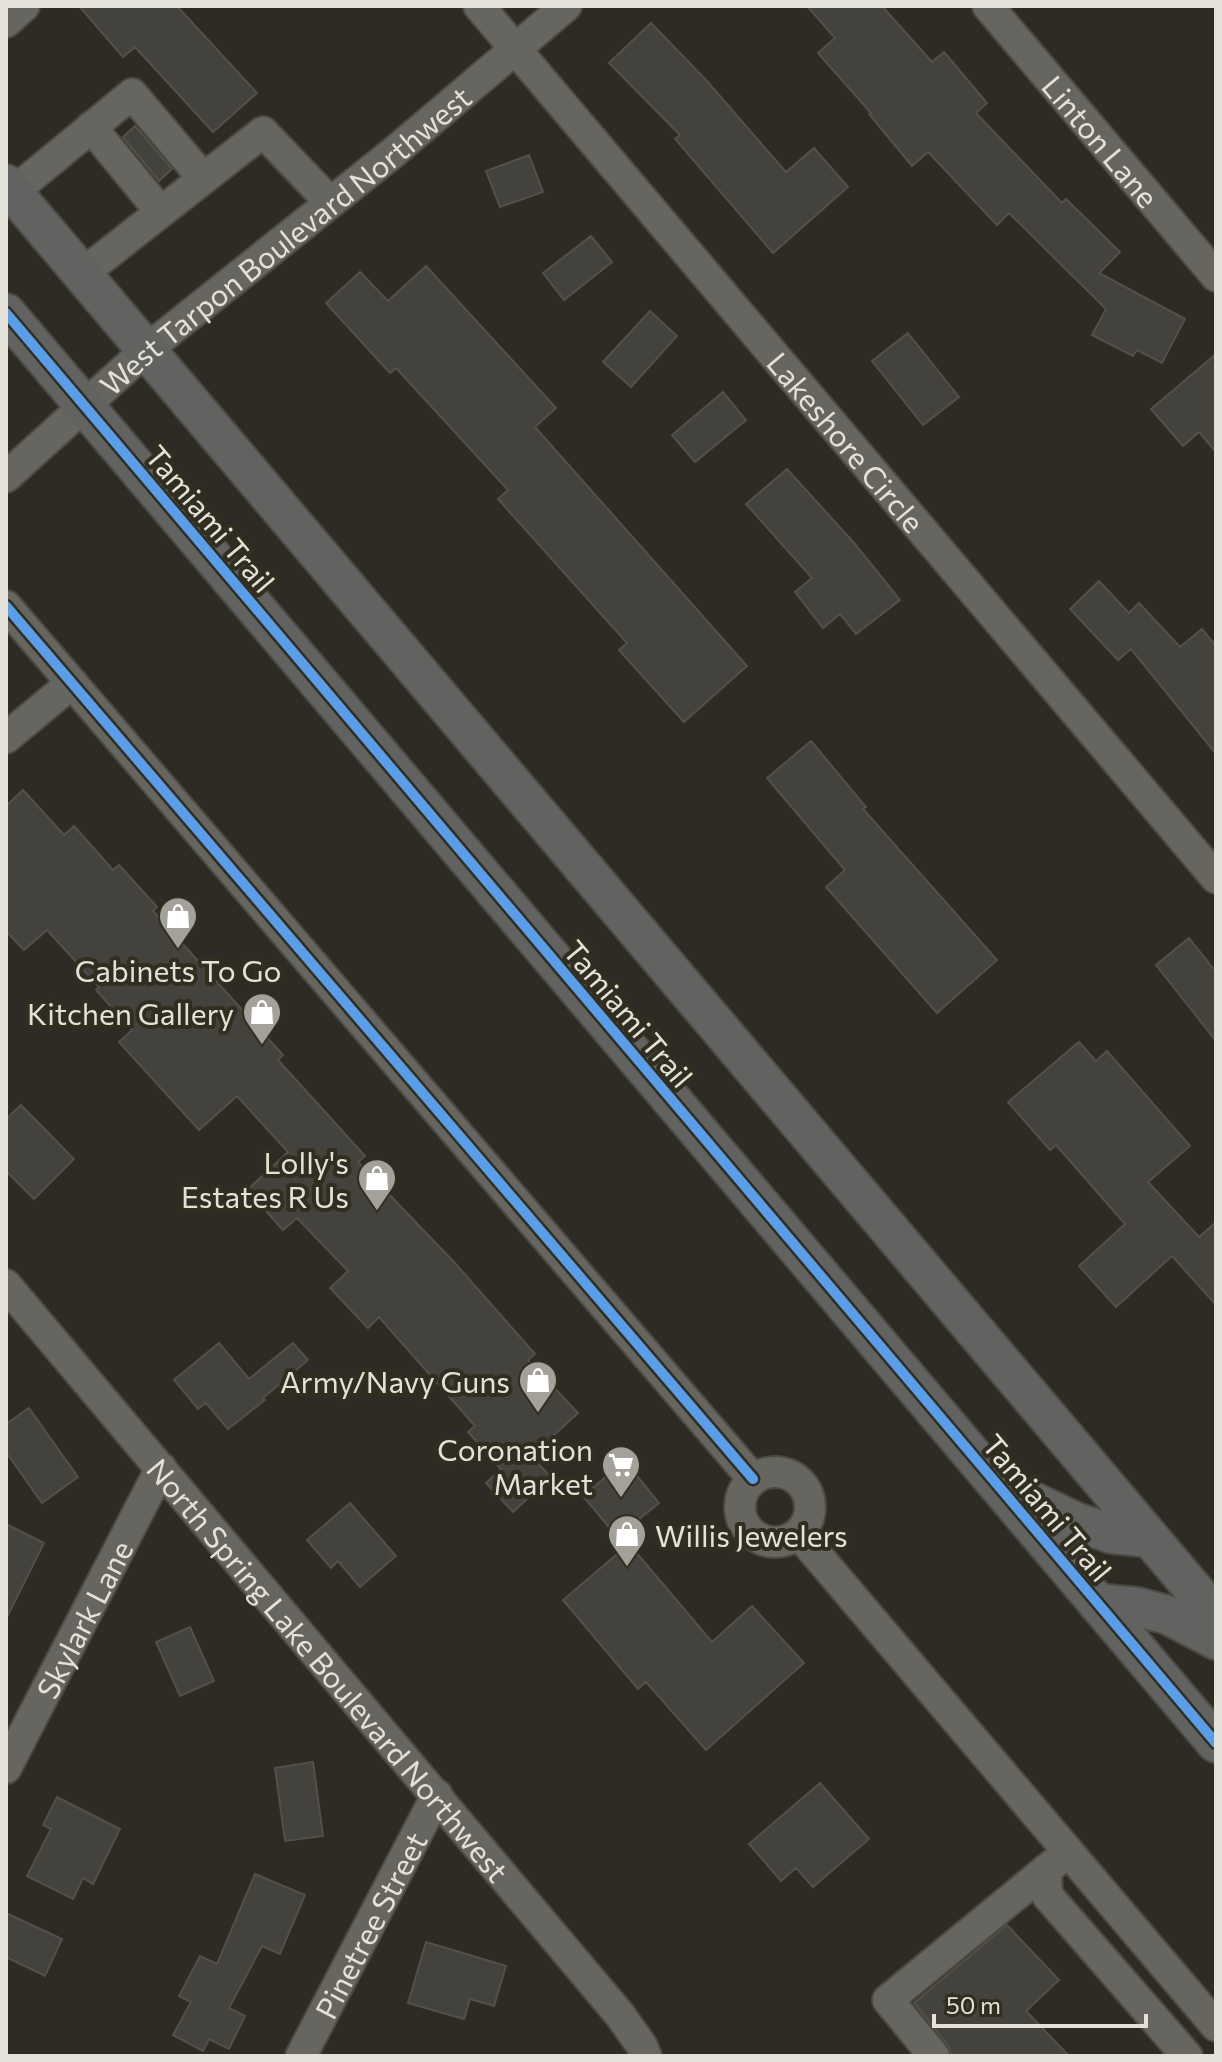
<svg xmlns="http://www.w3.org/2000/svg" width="1222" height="2062" viewBox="0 0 1222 2062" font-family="Commissioner,sans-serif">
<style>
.building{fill:#44423c;stroke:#52504a;stroke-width:2}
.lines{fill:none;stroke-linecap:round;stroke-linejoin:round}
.minor-casing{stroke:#4a4942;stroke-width:34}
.major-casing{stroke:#4a4942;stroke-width:42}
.minor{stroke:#66655f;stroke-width:30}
.major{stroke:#626261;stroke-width:38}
.cycleway-casing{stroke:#312e20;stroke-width:15}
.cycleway{stroke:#5a9eea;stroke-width:10}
.labels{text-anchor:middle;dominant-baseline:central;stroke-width:8;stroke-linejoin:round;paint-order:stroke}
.street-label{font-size:30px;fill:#e3e1d8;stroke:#312e20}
.poi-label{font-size:30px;fill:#e3e1d8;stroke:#312e20;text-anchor:end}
</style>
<rect width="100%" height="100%" fill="#2d2b24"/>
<path class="building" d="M 79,6 L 177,6 L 257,93 L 213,132 L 135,47 L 123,57 Z
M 807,6 L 882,6 L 932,62 L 944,52 L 987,103 L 976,113 L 1062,203 L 1066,199 L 1120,252 L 1099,273 L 1185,319 L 1162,363 L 1137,350 L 1133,356 L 1092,335 L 1106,309 L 1009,213 L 997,225 L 928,152 L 912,166 L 869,114 L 871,113 L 818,53 L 835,38 Z
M 651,23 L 706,80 L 786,172 L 814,148 L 848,187 L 773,253 L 675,139 L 680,135 L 609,63 Z
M 135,126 L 172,169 L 159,181 L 123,137 Z
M 529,155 L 543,192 L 500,207 L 486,171 Z
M 591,236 L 612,262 L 564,300 L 543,273 Z
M 426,266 L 556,408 L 535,427 L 747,666 L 684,722 L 619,650 L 627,643 L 498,499 L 508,490 L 396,368 L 390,373 L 326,303 L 360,272 L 388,301 Z
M 650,311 L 677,336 L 631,387 L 603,362 Z
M 908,333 L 959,397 L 923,425 L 872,361 Z
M 1216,354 L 1216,452 L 1199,432 L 1183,446 L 1151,409 Z
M 723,392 L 746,420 L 695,462 L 672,435 Z
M 787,469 L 855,544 L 900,600 L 856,634 L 840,614 L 823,628 L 795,592 L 812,578 L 746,504 Z
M 1099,581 L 1129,613 L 1139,603 L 1180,647 L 1202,629 L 1216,646 L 1216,754 L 1131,649 L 1118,660 L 1070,609 Z
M 811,741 L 866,807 L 863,809 L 997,960 L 937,1013 L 826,887 L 845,870 L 767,778 Z
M 23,790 L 64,835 L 74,826 L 113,870 L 119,865 L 157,907 L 153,911 L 283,1055 L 278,1060 L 365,1156 L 358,1162 L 454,1262 L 535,1354 L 528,1360 L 578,1413 L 531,1456 L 551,1477 L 513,1512 L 486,1483 L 501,1469 L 468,1432 L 475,1426 L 379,1317 L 368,1328 L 330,1288 L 348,1271 L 297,1218 L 283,1230 L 247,1190 L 288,1152 L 237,1096 L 199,1130 L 119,1042 L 132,1030 L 96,990 L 99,987 L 47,930 L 24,950 L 6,931 L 6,806 Z
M 1189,938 L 1216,972 L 1216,1041 L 1156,965 Z
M 1079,1042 L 1096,1061 L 1107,1051 L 1190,1146 L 1148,1182 L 1199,1237 L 1216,1222 L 1216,1305 L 1172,1256 L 1116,1307 L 1079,1266 L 1125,1224 L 1056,1145 L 1050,1150 L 1008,1102 Z
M 21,1105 L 74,1159 L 34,1199 L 6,1171 L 6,1119 Z
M 219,1343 L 249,1379 L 293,1343 L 308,1360 L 263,1398 L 265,1400 L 228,1429 L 206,1403 L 198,1409 L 174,1380 Z
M 29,1408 L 78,1477 L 42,1503 L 6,1452 L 6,1424 Z
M 625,1461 L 659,1503 L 617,1537 L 583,1496 Z
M 350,1503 L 396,1556 L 360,1587 L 338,1561 L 331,1568 L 307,1540 Z
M 6,1524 L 44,1543 L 6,1619 Z
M 629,1544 L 712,1642 L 752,1606 L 804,1663 L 706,1750 L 646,1682 L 638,1689 L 563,1600 Z
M 190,1627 L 214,1681 L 180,1696 L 156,1642 Z
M 313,1762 L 323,1836 L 285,1841 L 275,1768 Z
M 820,1783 L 869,1839 L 813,1887 L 796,1868 L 781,1881 L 749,1844 Z
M 57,1797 L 120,1829 L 93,1884 L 83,1878 L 73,1899 L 27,1876 L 51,1829 L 43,1825 Z
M 255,1874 L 305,1895 L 280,1954 L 262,1946 L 229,2008 L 245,2016 L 229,2049 L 209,2039 L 203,2051 L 173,2035 L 191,2002 L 179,1996 L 200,1956 L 217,1964 Z
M 6,1913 L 62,1939 L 45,1976 L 6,1957 Z
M 1007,1925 L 1059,1980 L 1026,2011 L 1069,2056 L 952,2056 L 948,2045 L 914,2003 Z
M 426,1942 L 506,1966 L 494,2006 L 470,1999 L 464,2019 L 408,2003 Z"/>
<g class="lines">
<g class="minor-casing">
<g id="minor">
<path id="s1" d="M 479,6 L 1216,878"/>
<path id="s2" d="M 988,6 L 1216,276"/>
<path d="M 6,22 L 24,6"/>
<path d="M 91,127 L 160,211"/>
<path d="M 13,192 L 132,94 L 203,178"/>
<path d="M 82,274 L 263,132 L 330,202"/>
<path id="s3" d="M 6,477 L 146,350 L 394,152 L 566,6"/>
<path d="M 6,606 L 753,1479"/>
<path d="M 6,738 L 72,683"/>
<path id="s4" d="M 6,1285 L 620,2015 L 642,2046 L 646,2056"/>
<circle cx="775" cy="1507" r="35"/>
<path d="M 799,1534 L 1216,2026"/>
<path id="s5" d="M 6,1768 L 161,1468"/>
<path d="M 1046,1870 L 1047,1895 L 1187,2056"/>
<path id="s6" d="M 301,2056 L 437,1795"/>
<path d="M 934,2056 L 888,2000 L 1068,1852"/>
</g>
</g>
<g class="major-casing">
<path id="major" d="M 6,184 L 1216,1616
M 6,313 L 1216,1743
M 1011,1491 L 1076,1522 L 1112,1534 L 1150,1538
M 1097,1603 L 1138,1607 L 1168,1615 L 1216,1640"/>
</g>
<use href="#minor" class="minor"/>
<use href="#major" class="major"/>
<g class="cycleway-casing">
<path id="cycleway" d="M 6,313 L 1216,1743
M 6,606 L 753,1479"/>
</g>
<use href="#cycleway" class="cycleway"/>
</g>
<defs>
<g id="shop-pin" transform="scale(2)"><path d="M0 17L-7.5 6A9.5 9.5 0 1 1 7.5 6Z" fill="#a3a199" stroke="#312e20"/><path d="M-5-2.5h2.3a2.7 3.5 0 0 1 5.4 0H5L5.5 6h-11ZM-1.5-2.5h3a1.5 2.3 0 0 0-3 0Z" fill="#fff"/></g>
<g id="supermarket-pin" transform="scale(2)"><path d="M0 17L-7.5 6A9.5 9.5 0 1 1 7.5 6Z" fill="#a3a199" stroke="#312e20"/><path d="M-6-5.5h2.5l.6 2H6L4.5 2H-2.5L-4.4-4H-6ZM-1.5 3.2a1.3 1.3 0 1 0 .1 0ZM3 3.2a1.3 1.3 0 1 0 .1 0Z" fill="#fff"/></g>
</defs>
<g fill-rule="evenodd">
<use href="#shop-pin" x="178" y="916"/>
<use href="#shop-pin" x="262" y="1012"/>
<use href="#shop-pin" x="377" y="1178"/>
<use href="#shop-pin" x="538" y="1380"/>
<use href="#supermarket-pin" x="621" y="1465"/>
<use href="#shop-pin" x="627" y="1534"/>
</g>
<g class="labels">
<g class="street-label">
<text stroke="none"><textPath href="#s2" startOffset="176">Linton Lane</textPath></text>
<text stroke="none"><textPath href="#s3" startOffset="366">West Tarpon Boulevard Northwest</textPath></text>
<text stroke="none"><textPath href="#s1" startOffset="570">Lakeshore Circle</textPath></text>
<text transform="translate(211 518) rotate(50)">Tamiami Trail</text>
<text transform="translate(629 1013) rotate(50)">Tamiami Trail</text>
<text transform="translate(1048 1507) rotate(50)">Tamiami Trail</text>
<text stroke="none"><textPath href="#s5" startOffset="168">Skylark Lane</textPath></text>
<text stroke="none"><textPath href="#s4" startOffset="502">North Spring Lake Boulevard Northwest</textPath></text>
<text stroke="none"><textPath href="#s6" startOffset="148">Pinetree Street</textPath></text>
</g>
<g class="poi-label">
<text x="178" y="969" text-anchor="middle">Cabinets To Go</text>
<text x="234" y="1012">Kitchen Gallery</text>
<text x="349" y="1161">Lolly's<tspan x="349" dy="34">Estates R Us</tspan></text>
<text x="510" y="1380">Army/Navy Guns</text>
<text x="593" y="1448">Coronation<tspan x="593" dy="34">Market</tspan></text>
<text x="655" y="1534" text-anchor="start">Willis Jewelers</text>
</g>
</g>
<rect width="1222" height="2062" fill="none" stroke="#e3e1d8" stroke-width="16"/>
<path d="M934 2014v12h212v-12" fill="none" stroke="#e3e1d8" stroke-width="4"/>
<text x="946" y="2014" font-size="24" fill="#e3e1d8" stroke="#312e20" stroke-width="6" paint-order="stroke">50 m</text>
</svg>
